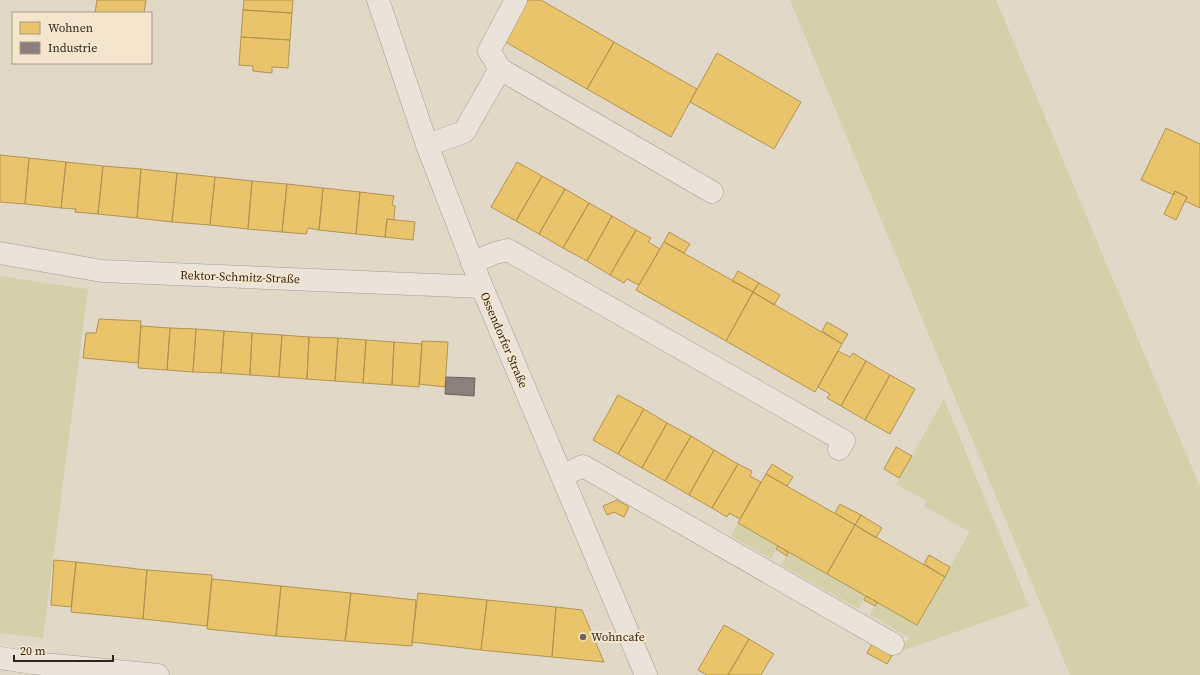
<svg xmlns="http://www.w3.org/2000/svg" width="1200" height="675" viewBox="0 0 1200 675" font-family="'Source Serif 4',serif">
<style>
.green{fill:#d3d0aa}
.homes{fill:#e9c46a;stroke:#b29452}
.industry{fill:#8a817c;stroke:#70655f}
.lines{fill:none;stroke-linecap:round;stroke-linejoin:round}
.minor-casing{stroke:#a69d92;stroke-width:23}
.minor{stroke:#eae3d9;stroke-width:22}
.poi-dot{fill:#706458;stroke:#f4e6cc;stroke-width:1.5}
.labels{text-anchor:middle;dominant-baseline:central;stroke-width:4;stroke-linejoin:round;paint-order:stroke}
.street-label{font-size:12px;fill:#33251b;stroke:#f4e6cc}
.poi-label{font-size:12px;fill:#33251b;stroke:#f4e6cc;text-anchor:start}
</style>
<rect width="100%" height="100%" fill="#e2d8c8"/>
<path class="green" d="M 790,0 L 996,0 L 1200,487 L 1200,675 L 1070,675 Z
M 0,276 L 88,289 L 43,638 L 0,633 Z
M 944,399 L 1029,606 L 893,654 L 909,638 L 870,615 L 877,602 L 917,625 L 970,532 L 924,506 L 927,501 L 896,484 Z
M 738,523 L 778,546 L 771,559 L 731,536 Z
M 788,552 L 866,596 L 859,609 L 781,565 Z"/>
<path class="homes" d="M 97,0 L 146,0 L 144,13 L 95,13 Z
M 244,0 L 293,0 L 292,13 L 243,10 Z
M 528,0 L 541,0 L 614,42 L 587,89 L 504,41 Z
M 243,10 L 292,13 L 290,40 L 241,37 Z
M 241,37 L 290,40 L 288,68 L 272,67 L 272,73 L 253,71 L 253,66 L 239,65 Z
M 614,42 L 697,89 L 671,137 L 587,89 Z
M 717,53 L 801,102 L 774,149 L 690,102 Z
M 1166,128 L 1200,144 L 1200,208 L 1185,201 L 1187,197 L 1175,191 L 1174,195 L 1141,180 Z
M 0,155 L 29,158 L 25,204 L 0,202 Z
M 29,158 L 66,162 L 61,208 L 25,204 Z
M 66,162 L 103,166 L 98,214 L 75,212 L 76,209 L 61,208 Z
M 517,162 L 542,176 L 516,221 L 491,207 Z
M 103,166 L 141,169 L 137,218 L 98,214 Z
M 141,169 L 177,173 L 172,222 L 137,218 Z
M 177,173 L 215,177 L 210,225 L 172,222 Z
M 542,176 L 565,189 L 539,234 L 516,221 Z
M 215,177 L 252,181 L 248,229 L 210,225 Z
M 252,181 L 287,184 L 282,232 L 248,229 Z
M 287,184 L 323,188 L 319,230 L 308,228 L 306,234 L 282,232 Z
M 323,188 L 360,192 L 356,234 L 319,230 Z
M 565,189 L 589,203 L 563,248 L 539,234 Z
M 1175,191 L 1187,197 L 1176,220 L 1164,214 Z
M 360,192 L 394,196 L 392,205 L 395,206 L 394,220 L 387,219 L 385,237 L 356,234 Z
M 589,203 L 612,216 L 587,261 L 563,248 Z
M 612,216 L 636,230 L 610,275 L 587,261 Z
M 387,219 L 415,222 L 413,240 L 385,237 Z
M 636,230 L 651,238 L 648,242 L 660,249 L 639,285 L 627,279 L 624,283 L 610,275 Z
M 669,232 L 690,244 L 684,253 L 664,242 Z
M 664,242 L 753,292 L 726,341 L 636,290 Z
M 738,271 L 759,283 L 753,292 L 732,281 Z
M 759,283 L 780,295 L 774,305 L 753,292 Z
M 753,292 L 842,344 L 815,392 L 726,341 Z
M 99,319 L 141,321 L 138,363 L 83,358 L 86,333 L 96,333 Z
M 827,322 L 848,334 L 842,344 L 822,331 Z
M 141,326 L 170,328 L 167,370 L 138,368 Z
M 170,328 L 196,329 L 193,372 L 167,370 Z
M 196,329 L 224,331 L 221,373 L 193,372 Z
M 224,331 L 252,333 L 250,375 L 221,373 Z
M 252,333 L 282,335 L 279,377 L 250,375 Z
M 282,335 L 309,337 L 307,379 L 279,377 Z
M 309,337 L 338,338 L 335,381 L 307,379 Z
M 338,338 L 366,340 L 363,383 L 335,381 Z
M 366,340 L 394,342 L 392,385 L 363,383 Z
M 422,341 L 448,342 L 445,387 L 419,384 Z
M 394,342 L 422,344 L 419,387 L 392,385 Z
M 838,351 L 850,357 L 853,353 L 866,361 L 841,406 L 827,398 L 830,394 L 818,387 Z
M 866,361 L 890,375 L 865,420 L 841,406 Z
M 890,375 L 915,389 L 890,434 L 865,420 Z
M 618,395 L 644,409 L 618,454 L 593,440 Z
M 644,409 L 667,423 L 642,468 L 618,454 Z
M 667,423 L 691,436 L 665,481 L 642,468 Z
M 691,436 L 714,450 L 689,495 L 665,481 Z
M 896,447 L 912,456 L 899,478 L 884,469 Z
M 714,450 L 738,464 L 712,508 L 689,495 Z
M 738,464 L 752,471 L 750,476 L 761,482 L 740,519 L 729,513 L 727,517 L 712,508 Z
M 772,464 L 793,477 L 787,486 L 766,474 Z
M 766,474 L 855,525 L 827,574 L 738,523 Z
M 617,500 L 629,507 L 624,517 L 614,512 L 607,515 L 603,506 Z
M 840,504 L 861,515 L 855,525 L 835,513 Z
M 861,515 L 882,528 L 876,538 L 855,525 Z
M 855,525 L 945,577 L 917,625 L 827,574 Z
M 778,546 L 788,552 L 787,556 L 776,549 Z
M 929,555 L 950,567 L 945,577 L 924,564 Z
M 54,560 L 76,562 L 71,607 L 51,605 Z
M 76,562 L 147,570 L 143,619 L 71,612 Z
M 147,570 L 212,575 L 207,626 L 143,619 Z
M 212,579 L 281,586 L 276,636 L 207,629 Z
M 281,586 L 351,593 L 345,641 L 276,636 Z
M 351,593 L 416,600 L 412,646 L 345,641 Z
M 418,593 L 487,600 L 481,650 L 412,642 Z
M 866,596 L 877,602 L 875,606 L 864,600 Z
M 487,600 L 556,607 L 552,657 L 481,650 Z
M 556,607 L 582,610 L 604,662 L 552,657 Z
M 724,625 L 749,639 L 728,675 L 707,675 L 698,670 Z
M 749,639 L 774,654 L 768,663 L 761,675 L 728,675 Z
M 872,644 L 893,654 L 887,664 L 867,653 Z"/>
<path class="industry" d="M 446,377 L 475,378 L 474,396 L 445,394 Z"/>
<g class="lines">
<g class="minor-casing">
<path id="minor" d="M 378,0 L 427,145 L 482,287 L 646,675
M 500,69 L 489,51 L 516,0
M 427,145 L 464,132 L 500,69 L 712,192
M 0,253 L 102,271 L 482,287
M 472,263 L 495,253 L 508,250 L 844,441 L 839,449
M 562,476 L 583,466 L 893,644
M 0,658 L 33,663 L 158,675"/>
</g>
<use href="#minor" class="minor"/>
</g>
<circle class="poi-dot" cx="583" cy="637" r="4"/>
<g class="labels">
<g class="street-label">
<text transform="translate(240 277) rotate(2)">Rektor-Schmitz-Straße</text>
<text transform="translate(504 340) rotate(67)">Ossendorfer Straße</text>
</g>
<g class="poi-label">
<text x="591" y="637">Wohncafe</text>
</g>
</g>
<rect x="12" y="12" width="140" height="52" fill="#f4e6cc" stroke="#a79985"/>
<rect x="20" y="22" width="20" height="12" fill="#e9c46a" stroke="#a79985"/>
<text x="48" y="32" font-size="12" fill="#33251b">Wohnen</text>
<rect x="20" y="42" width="20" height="12" fill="#8a817c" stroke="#a79985"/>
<text x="48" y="52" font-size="12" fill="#33251b">Industrie</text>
<path d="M14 655v6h99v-6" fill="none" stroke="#33251b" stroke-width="2"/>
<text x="20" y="655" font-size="12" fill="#33251b" stroke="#f4e6cc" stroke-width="3" paint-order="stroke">20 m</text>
</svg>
